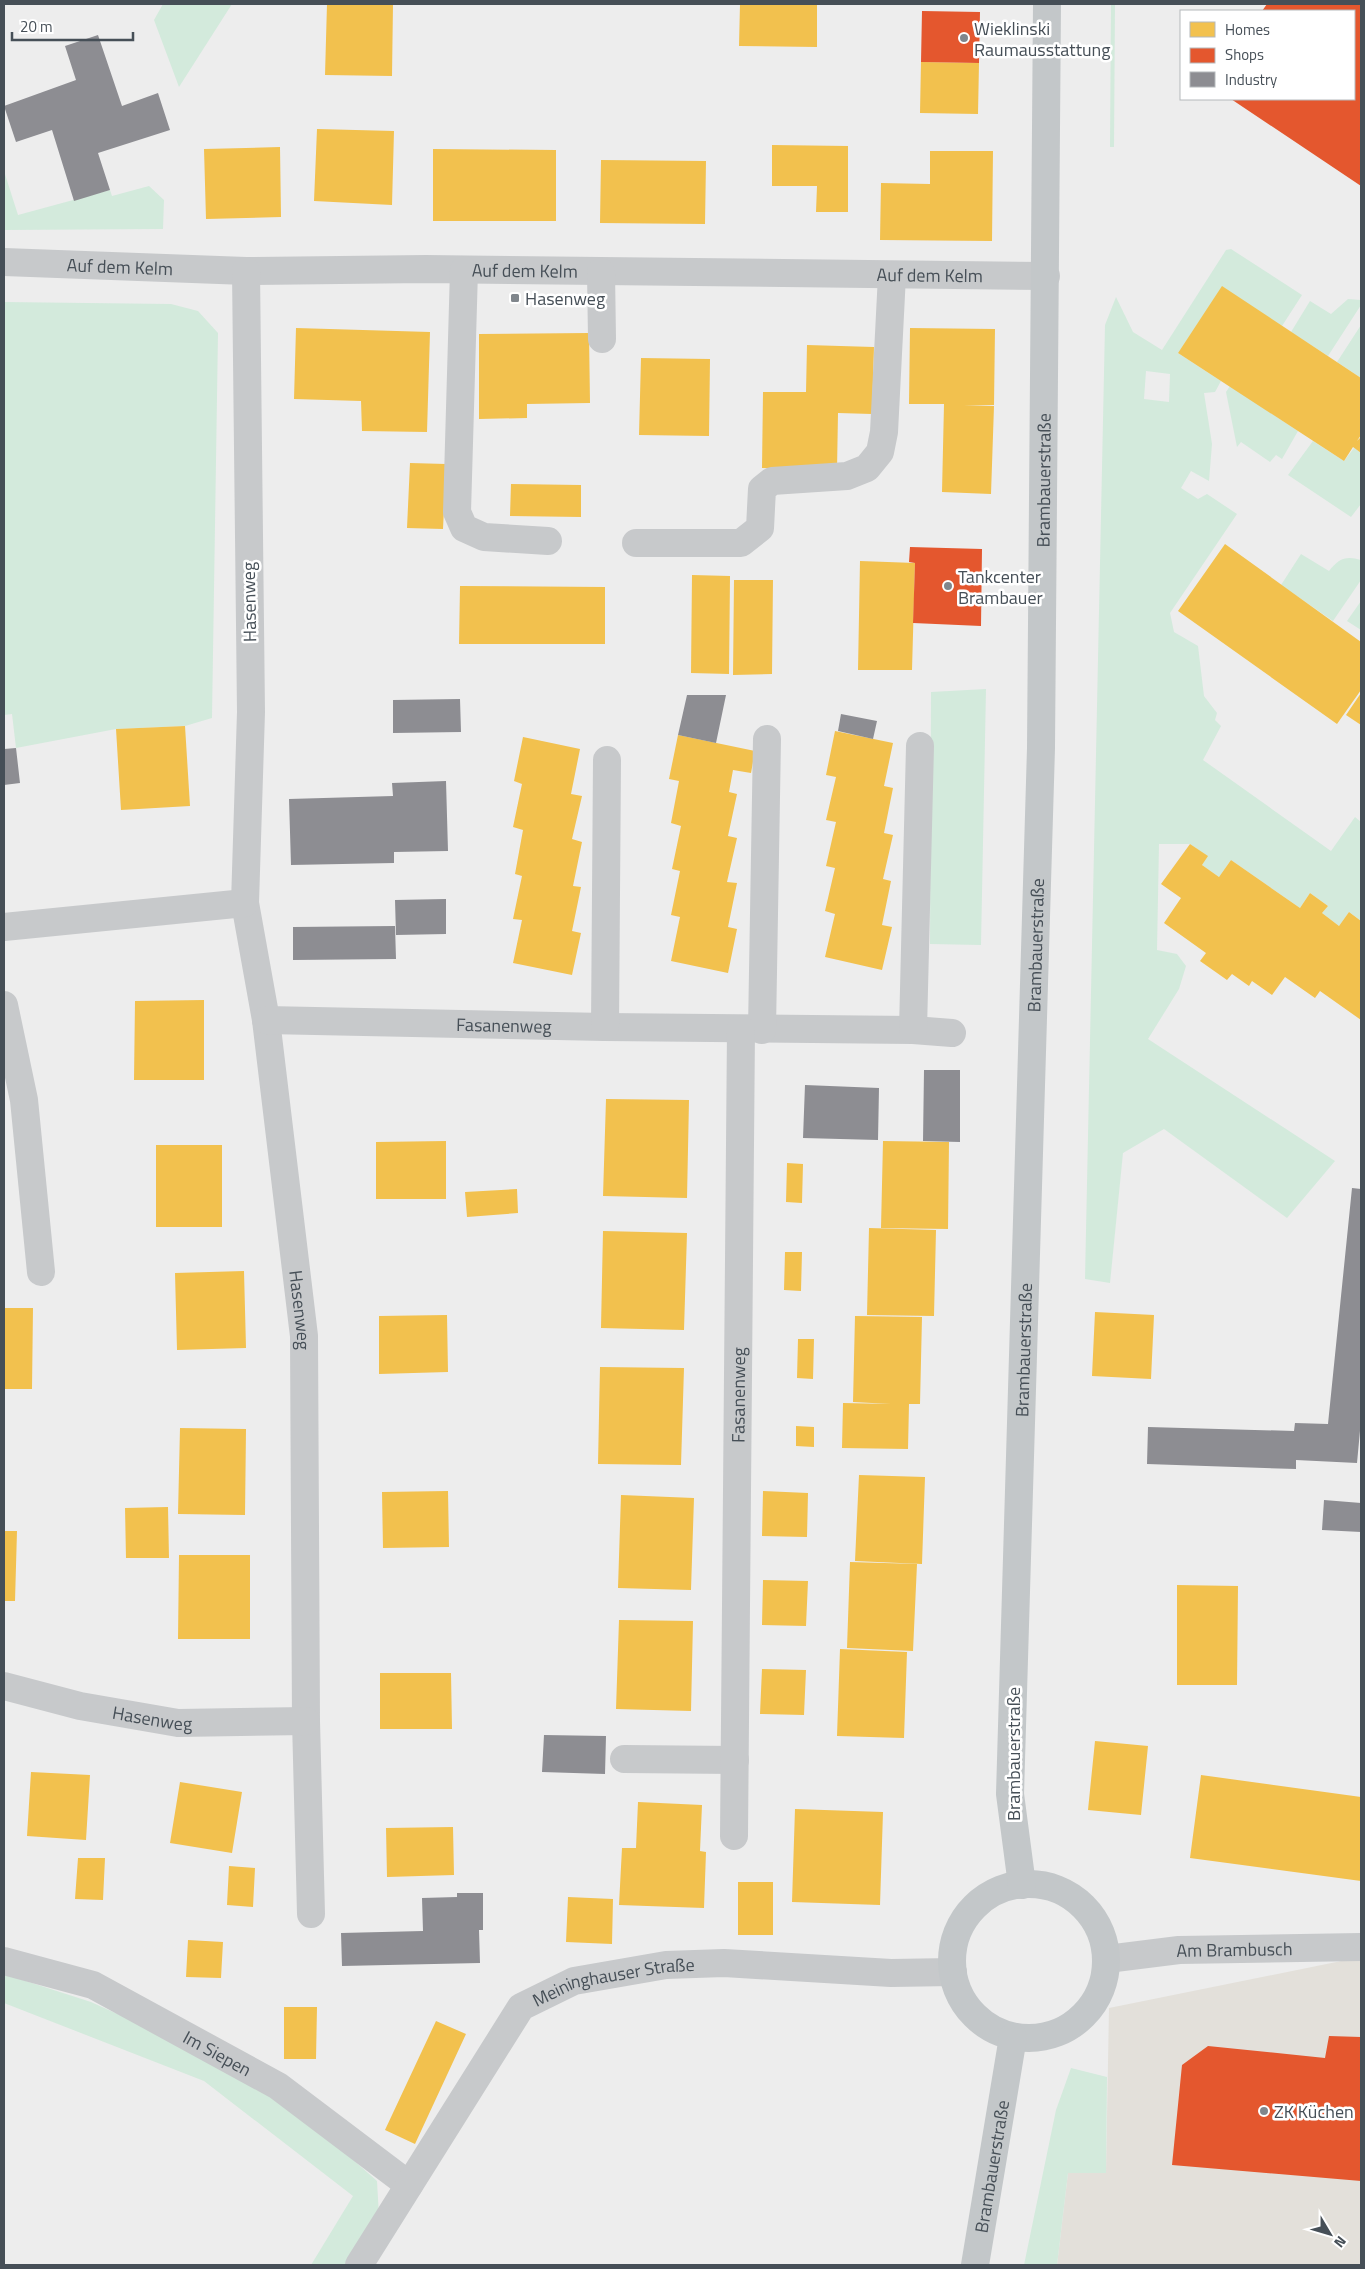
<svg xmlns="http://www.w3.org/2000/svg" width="1365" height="2269" viewBox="0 0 1365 2269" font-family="'Titillium Web',sans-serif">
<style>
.commercial{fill:#e3e0da}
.green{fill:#d3eadc;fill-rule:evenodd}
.homes{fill:#f2c14e}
.shops{fill:#e4572e}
.industry{fill:#8d8d92}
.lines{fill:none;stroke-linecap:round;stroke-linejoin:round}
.minor{stroke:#c7c9cb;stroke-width:28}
.major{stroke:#c3c7c9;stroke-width:28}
.poi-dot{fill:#80868c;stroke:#fff;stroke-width:2}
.labels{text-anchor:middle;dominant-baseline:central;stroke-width:5;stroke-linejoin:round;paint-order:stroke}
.poi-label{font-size:18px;fill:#464f57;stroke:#fff;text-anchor:start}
.street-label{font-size:18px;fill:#464f57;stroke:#fff}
</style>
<rect width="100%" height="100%" fill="#ededed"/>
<path class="commercial" d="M 1361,1957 L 1361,2265 L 1057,2265 L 1068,2173 L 1106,2172 L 1109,2008 Z"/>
<path class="green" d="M 163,4 L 232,4 L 179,87 L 154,20 Z
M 1111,4 L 1115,4 L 1114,147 L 1110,147 Z
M 4,171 L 18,215 L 110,190 L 112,196 L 149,186 L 164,200 L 163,229 L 4,230 Z
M 1231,249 L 1302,295 L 1282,326 L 1222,287 L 1178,353 L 1221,381 L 1215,392 L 1204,393 L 1212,444 L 1209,481 L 1191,471 L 1181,488 L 1198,499 L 1207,494 L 1237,514 L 1170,613 L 1174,632 L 1198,646 L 1204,696 L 1217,713 L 1215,720 L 1221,726 L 1203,760 L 1331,851 L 1355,817 L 1361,822 L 1361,921 L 1349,912 L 1339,926 L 1322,913 L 1328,906 L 1310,893 L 1300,908 L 1231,860 L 1219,877 L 1202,865 L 1207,856 L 1190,844 L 1159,844 L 1157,950 L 1177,954 L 1186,966 L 1179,989 L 1148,1039 L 1335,1161 L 1287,1218 L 1164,1129 L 1123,1153 L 1110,1283 L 1085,1279 L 1105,325 L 1116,297 L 1133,332 L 1162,350 L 1226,250 ZM 1146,371 L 1170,374 L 1169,402 L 1144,399 Z
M 1348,299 L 1361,300 L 1361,305 L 1328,356 L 1291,332 L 1310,301 L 1331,314 Z
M 4,302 L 171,304 L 198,311 L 218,333 L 212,718 L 185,726 L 116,729 L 16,748 L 12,714 L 4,715 Z
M 1361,325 L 1361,378 L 1337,362 Z
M 1230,386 L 1298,431 L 1282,459 L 1276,455 L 1270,462 L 1241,442 L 1237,447 L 1226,392 Z
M 1313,441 L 1344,461 L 1354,448 L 1361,453 L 1361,504 L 1351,517 L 1288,475 Z
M 1301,554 L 1329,571 C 1338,559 1346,555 1361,560 L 1361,580 L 1333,621 L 1281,585 Z
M 1361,601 L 1361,630 L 1347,621 Z
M 986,689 L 981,945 L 930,944 L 931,692 Z
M 4,1974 L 91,2002 L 182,2043 L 258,2084 L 314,2125 L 377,2181 L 379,2216 L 348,2265 L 311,2265 L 353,2196 L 204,2081 L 4,2003 Z
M 1071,2068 L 1107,2077 L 1106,2173 L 1068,2173 L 1057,2265 L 1024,2265 L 1056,2110 Z"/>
<path class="homes" d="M 327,4 L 393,4 L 392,76 L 325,75 Z
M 740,4 L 817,4 L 817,47 L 739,46 Z
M 921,62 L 979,63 L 978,114 L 920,113 Z
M 317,129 L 394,131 L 392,205 L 314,201 Z
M 772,145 L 848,146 L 848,212 L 816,212 L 817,186 L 772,186 Z
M 280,147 L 281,217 L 206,219 L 204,149 Z
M 433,149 L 556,150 L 556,221 L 433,221 Z
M 930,151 L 993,151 L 992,241 L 880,240 L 881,183 L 930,184 Z
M 601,160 L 706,161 L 705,224 L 600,223 Z
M 1222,286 L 1361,378 L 1361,435 L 1357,441 L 1361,437 L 1361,453 L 1353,447 L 1344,461 L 1178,353 Z
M 296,328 L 430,332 L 427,432 L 362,431 L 361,401 L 294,399 Z
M 910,328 L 995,329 L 994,405 L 964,405 L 994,406 L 991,494 L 942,492 L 944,404 L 909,404 Z
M 589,333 L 590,403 L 527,404 L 527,418 L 479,419 L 479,334 Z
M 807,345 L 874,347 L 872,414 L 838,413 L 837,470 L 762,468 L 763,392 L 806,392 Z
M 641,358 L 710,359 L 709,436 L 639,435 Z
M 410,463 L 446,464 L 443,529 L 407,528 Z
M 511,484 L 581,485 L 581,517 L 510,516 Z
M 1225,544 L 1361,642 L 1361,690 L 1337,724 L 1178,611 Z
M 860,561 L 915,563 L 912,670 L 858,670 Z
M 692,575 L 730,576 L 729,674 L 691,673 Z
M 734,580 L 773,580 L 772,674 L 733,675 Z
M 460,586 L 605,587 L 605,644 L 459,644 Z
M 1361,693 L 1361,725 L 1346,715 Z
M 185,726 L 190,806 L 121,810 L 116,729 Z
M 835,731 L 893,743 L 884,786 L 893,788 L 884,833 L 893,835 L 883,879 L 891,881 L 882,925 L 892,927 L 882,970 L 825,957 L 835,914 L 825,911 L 835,868 L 826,866 L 836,822 L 826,820 L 836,777 L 826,775 Z
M 678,735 L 755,751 L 751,773 L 733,770 L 729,792 L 737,794 L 728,836 L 737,838 L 727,882 L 737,883 L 728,927 L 737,929 L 728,973 L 671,961 L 680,917 L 671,915 L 680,871 L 672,869 L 681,826 L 671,823 L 679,781 L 669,779 Z
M 523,737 L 580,749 L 571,794 L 582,796 L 572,839 L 582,842 L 573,886 L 581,887 L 572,931 L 581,933 L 572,975 L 513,963 L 522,920 L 513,919 L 522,876 L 515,874 L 523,830 L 513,827 L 522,784 L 514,781 Z
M 1190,844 L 1208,856 L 1202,865 L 1219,877 L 1231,860 L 1300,908 L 1310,893 L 1328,906 L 1322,913 L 1339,926 L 1349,912 L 1361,921 L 1361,1020 L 1320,991 L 1315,998 L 1285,977 L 1272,995 L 1252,981 L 1249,986 L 1232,974 L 1227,980 L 1200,961 L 1206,953 L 1164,923 L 1181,898 L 1161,884 Z
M 204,1000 L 204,1080 L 134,1080 L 135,1001 Z
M 606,1099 L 689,1100 L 687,1198 L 603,1196 Z
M 446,1141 L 446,1199 L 376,1199 L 376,1142 Z
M 883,1141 L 949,1142 L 948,1229 L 881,1228 Z
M 156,1145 L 222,1145 L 222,1227 L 156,1227 Z
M 787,1163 L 803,1164 L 802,1203 L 786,1202 Z
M 517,1189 L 518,1213 L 467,1217 L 465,1192 Z
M 869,1228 L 936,1230 L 934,1316 L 867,1315 Z
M 603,1231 L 687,1233 L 684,1330 L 601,1328 Z
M 785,1252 L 802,1252 L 801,1291 L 784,1290 Z
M 244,1271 L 246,1348 L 177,1350 L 175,1273 Z
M 4,1308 L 33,1308 L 32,1389 L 4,1389 Z
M 1095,1312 L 1154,1315 L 1151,1379 L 1092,1376 Z
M 447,1315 L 448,1372 L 379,1374 L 379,1316 Z
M 855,1316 L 922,1317 L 920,1404 L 909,1404 L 908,1449 L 842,1448 L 843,1403 L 891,1404 L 853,1402 Z
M 798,1339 L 814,1339 L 813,1379 L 797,1378 Z
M 600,1367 L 684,1368 L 681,1465 L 598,1464 Z
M 796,1426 L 814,1427 L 814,1447 L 796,1446 Z
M 180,1428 L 246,1429 L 245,1515 L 178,1514 Z
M 859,1475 L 925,1477 L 922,1564 L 855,1561 Z
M 448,1491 L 449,1547 L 383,1548 L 382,1492 Z
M 763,1491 L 808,1493 L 807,1537 L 762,1536 Z
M 621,1495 L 694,1498 L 691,1590 L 618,1588 Z
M 168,1507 L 169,1558 L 126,1558 L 125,1508 Z
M 4,1531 L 17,1531 L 15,1601 L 4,1601 Z
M 179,1555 L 250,1555 L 250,1639 L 178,1639 Z
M 850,1562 L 917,1564 L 913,1651 L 847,1648 Z
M 763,1580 L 808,1581 L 806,1626 L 762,1625 Z
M 1177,1585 L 1238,1586 L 1237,1685 L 1177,1685 Z
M 619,1620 L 693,1621 L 691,1711 L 616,1709 Z
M 840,1649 L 907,1652 L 904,1738 L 837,1736 Z
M 762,1669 L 806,1670 L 804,1715 L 760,1714 Z
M 380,1673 L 451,1673 L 452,1729 L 380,1729 Z
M 1095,1741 L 1148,1746 L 1141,1815 L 1088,1810 Z
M 31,1772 L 90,1775 L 86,1840 L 27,1836 Z
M 1201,1775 L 1361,1797 L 1361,1881 L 1190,1858 Z
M 180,1782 L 242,1792 L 232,1853 L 170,1843 Z
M 638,1802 L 702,1805 L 700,1851 L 706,1852 L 704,1908 L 619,1905 L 622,1848 L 636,1848 Z
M 795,1809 L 883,1812 L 880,1905 L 792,1902 Z
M 453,1827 L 454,1875 L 387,1877 L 386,1828 Z
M 78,1858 L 105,1858 L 103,1900 L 75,1899 Z
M 229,1866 L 255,1868 L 253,1907 L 227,1905 Z
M 738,1882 L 773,1882 L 773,1935 L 738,1935 Z
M 568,1897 L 613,1899 L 612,1944 L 566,1942 Z
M 188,1940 L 223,1942 L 221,1978 L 186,1977 Z
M 284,2007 L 317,2007 L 316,2059 L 284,2059 Z
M 436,2021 L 466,2034 L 415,2144 L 385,2130 Z"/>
<path class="shops" d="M 1267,4 L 1361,4 L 1361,186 L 1231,99 L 1354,99 L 1354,11 L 1262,11 Z
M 922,11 L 980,12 L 979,63 L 921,62 Z
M 910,547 L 982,549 L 981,626 L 913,623 L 915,563 L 909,562 Z
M 1329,2036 L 1361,2037 L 1361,2181 L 1172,2165 L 1182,2065 L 1208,2046 L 1325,2058 Z"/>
<path class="industry" d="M 98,35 L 122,106 L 158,93 L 170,130 L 98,153 L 110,190 L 74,201 L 52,130 L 16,142 L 4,106 L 76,80 L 65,46 Z
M 687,695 L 726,695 L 716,743 L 678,735 Z
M 460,699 L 461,732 L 393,733 L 393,700 Z
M 841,714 L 877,721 L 873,739 L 838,731 Z
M 16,748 L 20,783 L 4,785 L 4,749 Z
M 446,781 L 448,851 L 394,852 L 394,863 L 291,865 L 289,799 L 393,796 L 392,783 Z
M 446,899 L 446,934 L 396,935 L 395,900 Z
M 395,926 L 396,959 L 293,960 L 293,927 Z
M 924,1070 L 960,1070 L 960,1142 L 923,1141 Z
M 805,1085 L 879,1088 L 878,1140 L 803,1138 Z
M 1352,1188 L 1361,1189 L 1361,1420 L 1357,1463 L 1296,1460 L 1296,1469 L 1147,1464 L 1148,1427 L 1294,1431 L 1295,1423 L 1328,1424 Z
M 1324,1500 L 1361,1503 L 1361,1532 L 1322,1530 Z
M 544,1735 L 606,1736 L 605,1774 L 542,1772 Z
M 457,1893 L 483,1893 L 483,1930 L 479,1930 L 480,1963 L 342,1966 L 341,1933 L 423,1931 L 422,1898 L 457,1897 Z"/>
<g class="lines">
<g class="minor">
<path id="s1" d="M 4,262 L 246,271 L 426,269 L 1046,276"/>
<path d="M 464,270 L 457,512 L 464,528 L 484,537 L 548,541"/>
<path d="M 601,272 L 602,339"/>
<path d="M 636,543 L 741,543 L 760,528 L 762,489 L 772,481 L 847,476 L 867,468 L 880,452 L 884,432 L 892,275"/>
<path id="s2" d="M 245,903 L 266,1020 L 304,1336 L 306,1721 L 311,1914"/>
<path d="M 4,927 L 245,903 L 251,712 L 246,271"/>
<path d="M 4,1005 L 24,1100 L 41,1272"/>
<path id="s3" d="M 266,1020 L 605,1027 L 913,1030 L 952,1033"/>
<path d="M 605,1027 L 607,760"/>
<path d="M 762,1030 L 767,739"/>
<path d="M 913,1030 L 920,746"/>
<path id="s4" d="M 4,1686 L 80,1706 L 178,1723 L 306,1721"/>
<path d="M 624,1759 L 735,1760"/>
<path id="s5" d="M 734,1836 L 741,1029"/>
<path id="s6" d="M 1107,1959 L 1179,1950 L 1361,1947"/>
<path id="s7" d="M 4,1961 L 93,1985 L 278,2086 L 409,2185"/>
<path id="s8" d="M 359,2265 L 521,2007 L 574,1981 L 666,1965 L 724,1963 L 891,1973 L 953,1972"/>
</g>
<g class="major">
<circle cx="1029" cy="1961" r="77"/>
<path id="s9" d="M 1022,1885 L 1010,1794 L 1041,748 L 1047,4"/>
<path id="s10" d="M 975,2265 L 1013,2037"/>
</g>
</g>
<g class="poi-dot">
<circle cx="964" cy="38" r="5"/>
<rect x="510" y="293" width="10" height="10" rx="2.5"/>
<circle cx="948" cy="586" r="5"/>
<circle cx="1264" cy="2111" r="5"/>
</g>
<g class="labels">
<g class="poi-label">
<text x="974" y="28">Wieklinski<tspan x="974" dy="21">Raumausstattung</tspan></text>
<text x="525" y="298">Hasenweg</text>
<text x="958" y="576">Tankcenter<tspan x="958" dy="21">Brambauer</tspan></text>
<text x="1274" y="2111">ZK Küchen</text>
</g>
<g class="street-label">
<text stroke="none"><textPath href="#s1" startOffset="116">Auf dem Kelm</textPath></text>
<text stroke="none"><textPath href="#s1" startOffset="521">Auf dem Kelm</textPath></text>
<text stroke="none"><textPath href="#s1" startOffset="926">Auf dem Kelm</textPath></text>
<text stroke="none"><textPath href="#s9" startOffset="1406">Brambauerstraße</textPath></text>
<text transform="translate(249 602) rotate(-91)">Hasenweg</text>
<text stroke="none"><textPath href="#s9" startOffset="941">Brambauerstraße</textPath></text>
<text stroke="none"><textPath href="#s3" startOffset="238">Fasanenweg</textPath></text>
<text stroke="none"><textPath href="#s2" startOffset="411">Hasenweg</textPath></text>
<text stroke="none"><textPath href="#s9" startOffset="536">Brambauerstraße</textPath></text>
<text stroke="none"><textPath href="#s5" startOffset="441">Fasanenweg</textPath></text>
<text stroke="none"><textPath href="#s4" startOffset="152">Hasenweg</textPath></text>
<text transform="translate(1013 1754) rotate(-90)">Brambauerstraße</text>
<text stroke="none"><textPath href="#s6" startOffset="128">Am Brambusch</textPath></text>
<text stroke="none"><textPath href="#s8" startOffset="402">Meininghauser Straße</textPath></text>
<text stroke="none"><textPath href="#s7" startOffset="234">Im Siepen</textPath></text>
<text stroke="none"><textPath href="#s10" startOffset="100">Brambauerstraße</textPath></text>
</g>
</g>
<rect width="1365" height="2269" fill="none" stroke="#464f57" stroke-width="10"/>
<rect x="1180" y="10" width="175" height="90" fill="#ffffff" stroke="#b5b9bc"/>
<rect x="1190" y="22" width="25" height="15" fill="#f2c14e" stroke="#b5b9bc"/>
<text x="1225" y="35" font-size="15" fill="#464f57">Homes</text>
<rect x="1190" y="48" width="25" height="15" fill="#e4572e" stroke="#b5b9bc"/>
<text x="1225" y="60" font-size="15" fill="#464f57">Shops</text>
<rect x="1190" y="72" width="25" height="15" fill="#8d8d92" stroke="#b5b9bc"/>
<text x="1225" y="85" font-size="15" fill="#464f57">Industry</text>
<g transform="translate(1330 2234) rotate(128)" stroke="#ffffff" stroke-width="4" paint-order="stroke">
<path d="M0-4L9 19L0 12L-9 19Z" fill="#464f57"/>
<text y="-8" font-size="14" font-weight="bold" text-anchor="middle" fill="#464f57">N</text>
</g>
<path d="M12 32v8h121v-8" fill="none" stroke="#464f57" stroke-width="2.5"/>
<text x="20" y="32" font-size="15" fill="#464f57" stroke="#ffffff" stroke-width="4" paint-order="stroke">20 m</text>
</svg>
